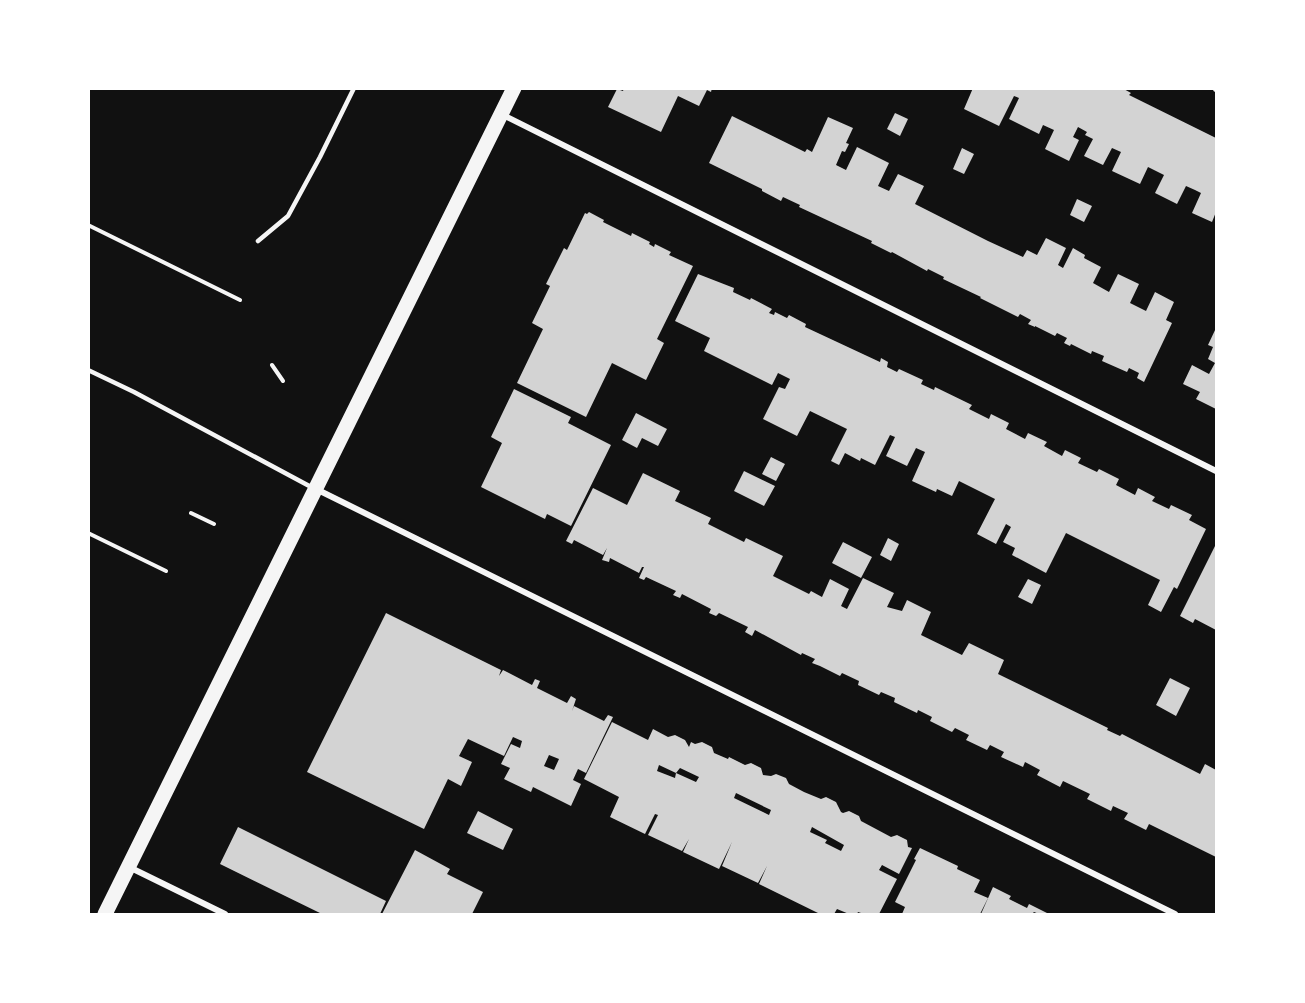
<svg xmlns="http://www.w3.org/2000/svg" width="1305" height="1003" viewBox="0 0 1305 1003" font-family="Karla,sans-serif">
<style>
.building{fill:#d3d3d3;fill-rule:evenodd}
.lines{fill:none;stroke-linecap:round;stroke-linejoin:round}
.path{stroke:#f5f5f5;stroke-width:4}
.service{stroke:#f5f5f5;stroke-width:4.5}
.minor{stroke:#f5f5f5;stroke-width:6}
.primary{stroke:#f5f5f5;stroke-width:15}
</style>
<rect width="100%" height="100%" fill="#111"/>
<path class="building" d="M 624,88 L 712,88 L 711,92 L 707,90 L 699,106 L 678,96 L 661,132 L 608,107 L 617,89 L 623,91 Z
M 973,88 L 1122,88 L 1131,93 L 1129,95 L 1216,138 L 1216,212 L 1212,222 L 1192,213 L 1201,193 L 1195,190 L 1186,186 L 1177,204 L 1155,193 L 1164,175 L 1148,167 L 1140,184 L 1112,171 L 1121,152 L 1112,148 L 1103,165 L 1084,156 L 1093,139 L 1085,135 L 1087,132 L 1078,127 L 1073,137 L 1079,140 L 1069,161 L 1045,149 L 1054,130 L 1043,125 L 1039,134 L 1009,119 L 1019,98 L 1014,96 L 999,126 L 964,109 Z
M 895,113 L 908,119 L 900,136 L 887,129 Z
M 732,116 L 805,152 L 807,149 L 812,152 L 828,117 L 853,128 L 846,143 L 849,144 L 845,152 L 842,151 L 836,165 L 846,170 L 857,147 L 889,163 L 878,186 L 889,191 L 898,174 L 924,186 L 915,204 L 988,241 L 1023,257 L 1027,250 L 1037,255 L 1046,238 L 1066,248 L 1058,265 L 1063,268 L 1073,248 L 1085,255 L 1084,258 L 1101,267 L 1093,283 L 1109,292 L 1118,274 L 1139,284 L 1130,303 L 1146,311 L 1155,292 L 1174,302 L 1166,320 L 1172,323 L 1144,382 L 1137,378 L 1139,373 L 1129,368 L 1127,372 L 1102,361 L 1104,356 L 1092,351 L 1091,354 L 1071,344 L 1070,346 L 1064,343 L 1067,338 L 1057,333 L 1055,336 L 1035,326 L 1035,327 L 1028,324 L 1031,320 L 1020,314 L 1018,317 L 980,298 L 981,297 L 943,279 L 944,277 L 928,269 L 927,271 L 892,252 L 891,253 L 871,243 L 872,241 L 799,207 L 800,205 L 783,197 L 781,201 L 762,191 L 762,189 L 709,163 Z
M 962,148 L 974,154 L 964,174 L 953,169 Z
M 1077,199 L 1092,206 L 1084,222 L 1070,215 Z
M 589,212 L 604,220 L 603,222 L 631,236 L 632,233 L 650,242 L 649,244 L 654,247 L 655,244 L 671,252 L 669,255 L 693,266 L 657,339 L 664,343 L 646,380 L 612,363 L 586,417 L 517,383 L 543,329 L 532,323 L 550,286 L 546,284 L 564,248 L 567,250 L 585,213 L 587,214 Z
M 698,274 L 734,288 L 733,292 L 750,300 L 751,298 L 772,309 L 769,313 L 774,315 L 775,312 L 787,318 L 789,315 L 806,324 L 805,327 L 880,362 L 881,358 L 888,362 L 887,367 L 897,372 L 899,369 L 923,380 L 921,384 L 934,390 L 935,387 L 972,405 L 969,409 L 989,419 L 991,414 L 1009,423 L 1006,429 L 1025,439 L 1028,433 L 1047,442 L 1044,446 L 1062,456 L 1065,450 L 1081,458 L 1078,463 L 1097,472 L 1099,469 L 1119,479 L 1116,485 L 1135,495 L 1138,488 L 1155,497 L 1152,501 L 1169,509 L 1171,505 L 1192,515 L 1189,520 L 1206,529 L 1177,589 L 1174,587 L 1161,612 L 1148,605 L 1160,580 L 1066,533 L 1046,573 L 1012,555 L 1015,548 L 1003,542 L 1011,527 L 1006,524 L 996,544 L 977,534 L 995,499 L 959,481 L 952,496 L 937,489 L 936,492 L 912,481 L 925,452 L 916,448 L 907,466 L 886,456 L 895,437 L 890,435 L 875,465 L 861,458 L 860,461 L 845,453 L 839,465 L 831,461 L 847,429 L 810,411 L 797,436 L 763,419 L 779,387 L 785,389 L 790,379 L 778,373 L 772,385 L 704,351 L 710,338 L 675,321 Z
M 1216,328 L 1216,409 L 1196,399 L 1200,392 L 1183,384 L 1192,365 L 1209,374 L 1215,363 L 1208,359 L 1213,347 L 1208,345 Z
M 514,389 L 571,417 L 568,423 L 611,445 L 571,526 L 547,514 L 545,519 L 481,487 L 502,443 L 491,437 Z
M 636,413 L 667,429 L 658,446 L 642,438 L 637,448 L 622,440 Z
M 771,457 L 785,464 L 776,481 L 762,474 Z
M 744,471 L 775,486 L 764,506 L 734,491 Z
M 643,473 L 680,491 L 675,501 L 711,518 L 708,524 L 744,542 L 746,538 L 783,556 L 773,576 L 809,594 L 811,591 L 822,597 L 830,579 L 849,589 L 841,606 L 847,609 L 863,578 L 894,593 L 887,607 L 902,611 L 907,600 L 931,612 L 921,635 L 962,655 L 969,643 L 1004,660 L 998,674 L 1108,728 L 1107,730 L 1120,736 L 1122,734 L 1200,774 L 1205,764 L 1216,770 L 1216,857 L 1149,824 L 1146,830 L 1124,819 L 1128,813 L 1113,806 L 1111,811 L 1087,799 L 1090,794 L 1063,781 L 1060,787 L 1037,775 L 1040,770 L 1025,762 L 1023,767 L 1001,757 L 1004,752 L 990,745 L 987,750 L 966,740 L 969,735 L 955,728 L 952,732 L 930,721 L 932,717 L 918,710 L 917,713 L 894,702 L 895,698 L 881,692 L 879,695 L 858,685 L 859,681 L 842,673 L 840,676 L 820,666 L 812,663 L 815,659 L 802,653 L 801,655 L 755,630 L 752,636 L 745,632 L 748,627 L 719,613 L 716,616 L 709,613 L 711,609 L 682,594 L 680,598 L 673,595 L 676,591 L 646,577 L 644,580 L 639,578 L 644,567 L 642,567 L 639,573 L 610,558 L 609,562 L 602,560 L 607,548 L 603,555 L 574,540 L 572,544 L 566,541 L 593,488 L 627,505 Z
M 888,538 L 899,544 L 891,561 L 880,555 Z
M 843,542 L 872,557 L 861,578 L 832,563 Z
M 1216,544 L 1216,630 L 1195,619 L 1193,623 L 1180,616 Z
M 1028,579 L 1041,585 L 1032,604 L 1018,597 Z
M 386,613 L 501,670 L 499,676 L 503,670 L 532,685 L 535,679 L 540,681 L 537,688 L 567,703 L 571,696 L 576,699 L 572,711 L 574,706 L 604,721 L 608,715 L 613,717 L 586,773 L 578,769 L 573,780 L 581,784 L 571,806 L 533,787 L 531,792 L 504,779 L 510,768 L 501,764 L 511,744 L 520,748 L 522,741 L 513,737 L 504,756 L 468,739 L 459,756 L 472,762 L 461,786 L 448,779 L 424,829 L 307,772 ZM 549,755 L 559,759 L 554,770 L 544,766 Z
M 1170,678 L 1190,688 L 1176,716 L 1156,705 Z
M 612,722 L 648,740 L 653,729 L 668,737 L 675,735 L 685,740 L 689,747 L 691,742 L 695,744 L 702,742 L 712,747 L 714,753 L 728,759 L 729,757 L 745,765 L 751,763 L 761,768 L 763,775 L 771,776 L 776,774 L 786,778 L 789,784 L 804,792 L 821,799 L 826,797 L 836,802 L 841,812 L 843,813 L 849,811 L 859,816 L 861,821 L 891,837 L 897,835 L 907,840 L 908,847 L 912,848 L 899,874 L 882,865 L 879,870 L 897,879 L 879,914 L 864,914 L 858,912 L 857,914 L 849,914 L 837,909 L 834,914 L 820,914 L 759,884 L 767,866 L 758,883 L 722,866 L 732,842 L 719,869 L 683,852 L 689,839 L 682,851 L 648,835 L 658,815 L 655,814 L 645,834 L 610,817 L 619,797 L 584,779 ZM 659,765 L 676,773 L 680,768 L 699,777 L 696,782 L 676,773 L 675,778 L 657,771 ZM 736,793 L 771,810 L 769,815 L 734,798 ZM 812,827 L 844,845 L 841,851 L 825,843 L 827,840 L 810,832 Z
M 478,811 L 513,829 L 503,850 L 467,833 Z
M 238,827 L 386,901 L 380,914 L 322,914 L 220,864 Z
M 920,848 L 958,866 L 957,869 L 980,880 L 974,892 L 988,898 L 980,914 L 902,914 L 905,907 L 895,902 L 916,860 L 914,859 Z
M 415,850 L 450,869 L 447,874 L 483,892 L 472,914 L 382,914 Z
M 993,887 L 1011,896 L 1009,899 L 1027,908 L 1029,904 L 1049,914 L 1039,914 L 1034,912 L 1032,914 L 981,914 Z"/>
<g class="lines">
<path class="path" d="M 88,225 L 240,300
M 272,365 L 283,381
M 191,513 L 214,524
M 88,533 L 166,571"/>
<path class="service" d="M 258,241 L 288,216 L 320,157 L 354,88
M 88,370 L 134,392 L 313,488"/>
<path class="minor" d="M 1216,88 L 1216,89
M 503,115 L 1216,471
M 316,489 L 1175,914
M 129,867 L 225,914"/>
<path class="primary" d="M 105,914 L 514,88"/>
</g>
<rect width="1305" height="1003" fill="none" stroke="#ffffff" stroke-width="180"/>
</svg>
